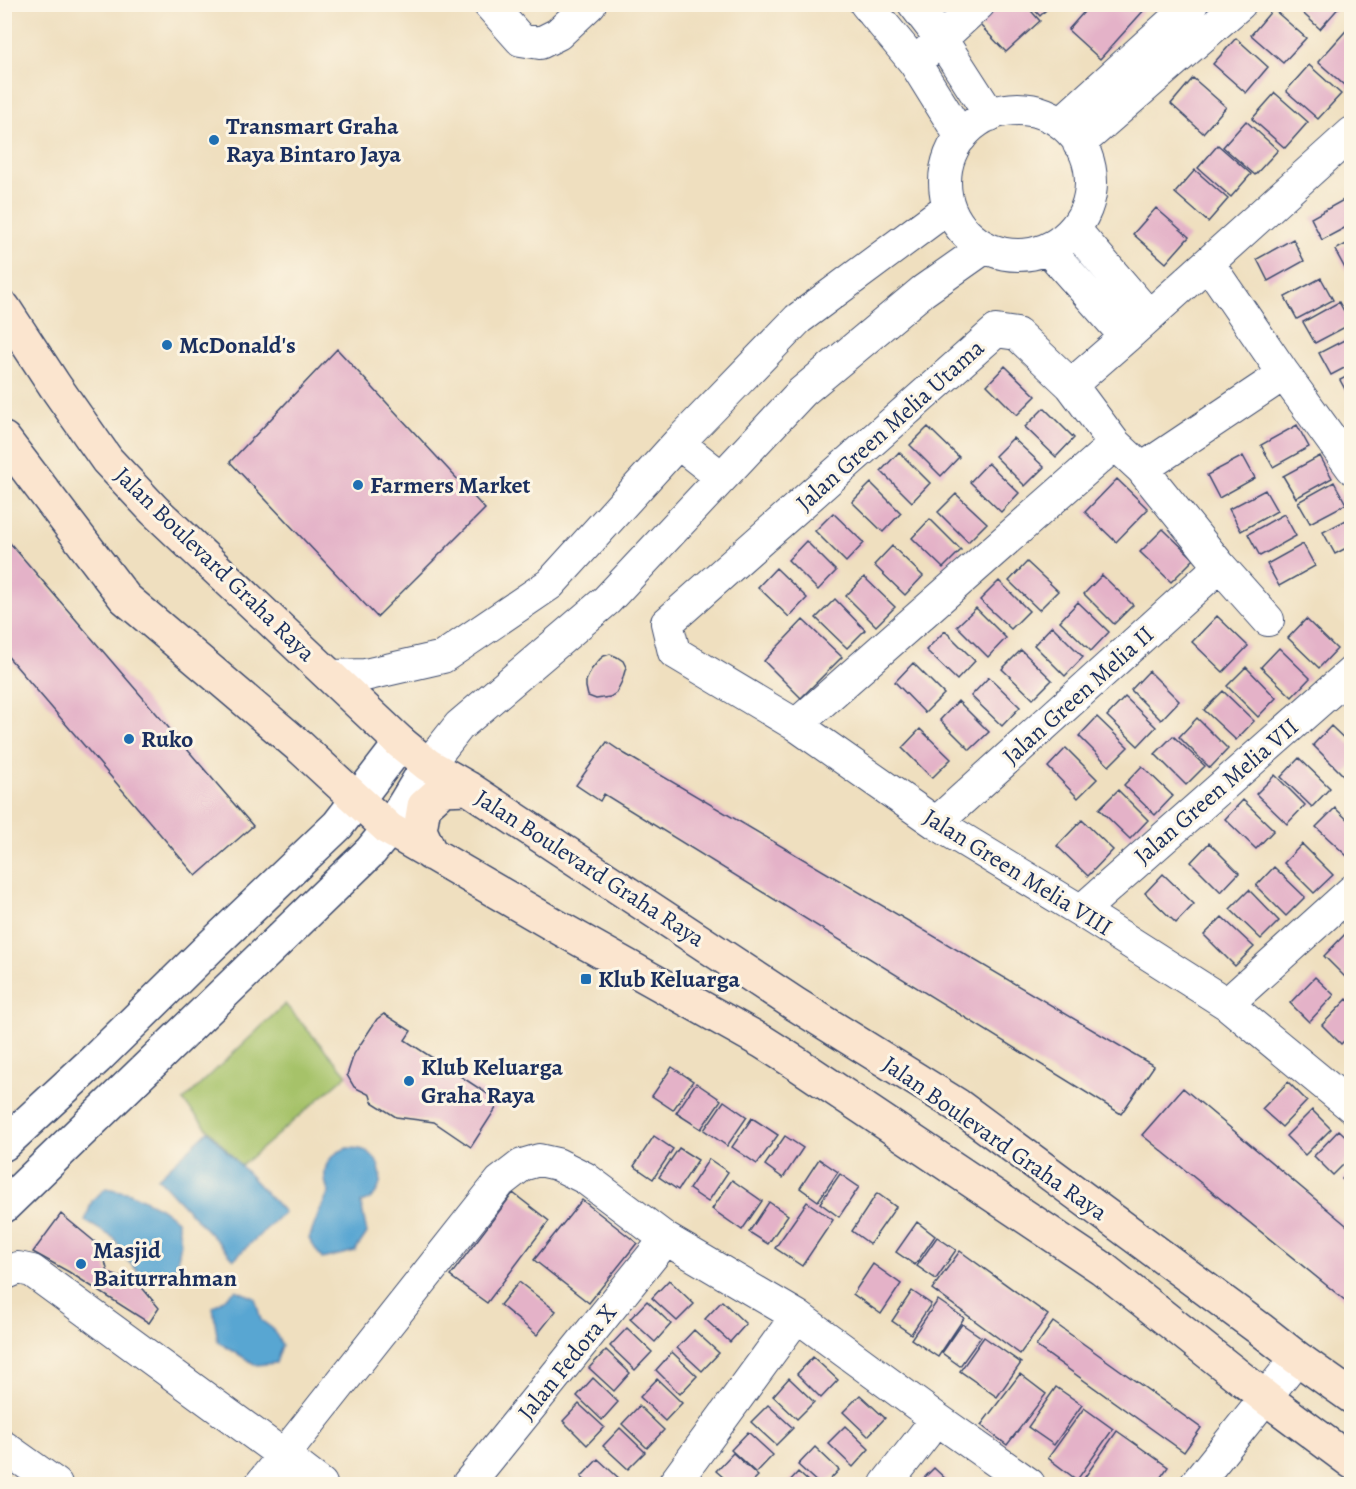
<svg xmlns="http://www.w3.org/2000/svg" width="1356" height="1489" viewBox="0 0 1356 1489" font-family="Alegreya,serif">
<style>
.green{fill:#a6c269;stroke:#607864;stroke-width:1.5}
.water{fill:#59a6d2;stroke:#3a6a98;stroke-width:1.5}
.building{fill:#e4b2c8}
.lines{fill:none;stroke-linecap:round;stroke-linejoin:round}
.minor-casing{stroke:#3b496d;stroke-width:34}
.tertiary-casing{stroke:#3b496d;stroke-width:36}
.secondary-casing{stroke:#3b496d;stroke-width:36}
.minor{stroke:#fff;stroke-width:32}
.tertiary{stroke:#fff;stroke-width:33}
.secondary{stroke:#fbe5cf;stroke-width:33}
.poi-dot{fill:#1f6fb2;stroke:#fcf5e5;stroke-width:2}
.labels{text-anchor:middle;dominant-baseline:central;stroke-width:6;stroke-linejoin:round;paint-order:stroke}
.poi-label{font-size:24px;font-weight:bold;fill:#1b2f5e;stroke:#fcf5e5;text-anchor:start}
.street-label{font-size:24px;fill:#1b2f5e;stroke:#fcf5e5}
</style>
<rect width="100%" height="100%" fill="#fcf5e5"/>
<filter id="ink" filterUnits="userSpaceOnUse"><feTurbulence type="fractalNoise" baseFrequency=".0167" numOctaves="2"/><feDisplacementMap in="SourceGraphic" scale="12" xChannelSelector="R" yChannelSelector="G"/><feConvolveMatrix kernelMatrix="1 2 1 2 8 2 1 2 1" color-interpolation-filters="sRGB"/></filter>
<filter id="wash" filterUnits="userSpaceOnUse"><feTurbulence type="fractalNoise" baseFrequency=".008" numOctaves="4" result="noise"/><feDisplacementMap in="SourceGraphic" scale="24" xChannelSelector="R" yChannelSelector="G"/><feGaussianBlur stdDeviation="1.35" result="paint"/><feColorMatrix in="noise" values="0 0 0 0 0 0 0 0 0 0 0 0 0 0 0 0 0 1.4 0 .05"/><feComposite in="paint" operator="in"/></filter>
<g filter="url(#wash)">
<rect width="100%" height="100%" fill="#efdfbf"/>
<path class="green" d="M 285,1004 L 347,1075 L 241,1166 L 183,1101 Z"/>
<path class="water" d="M 208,1131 L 284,1212 L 234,1259 L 158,1178 Z
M 347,1148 C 354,1148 360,1148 366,1151 C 383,1160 386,1187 370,1199 C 367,1201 364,1202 361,1203 L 367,1233 L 355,1251 L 322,1259 L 309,1239 L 320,1210 L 329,1193 C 320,1172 325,1156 347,1148 Z
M 106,1188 L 130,1193 L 160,1208 L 177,1220 L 181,1243 L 177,1263 L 171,1278 L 161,1284 L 143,1276 L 126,1259 L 114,1238 L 85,1221 L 92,1201 Z
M 236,1290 L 255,1298 L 261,1320 L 273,1329 L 282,1345 L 276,1363 L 256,1365 L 218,1342 L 213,1307 Z"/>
<g id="blocks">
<path class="building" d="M 997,4 L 1025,4 L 1040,21 L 1006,52 L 978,23 Z
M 1029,4 L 1052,4 L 1040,16 Z
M 1091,4 L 1142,4 L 1146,8 L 1100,59 L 1068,30 Z
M 1293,4 L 1342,4 L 1320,29 Z
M 1273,9 L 1306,38 L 1283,63 L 1251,35 Z
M 1352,24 L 1352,92 L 1318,62 Z
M 1236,38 L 1268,67 L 1246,93 L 1213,64 Z
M 1309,65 L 1341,94 L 1318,119 L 1286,91 Z
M 1193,78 L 1226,107 L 1203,133 L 1171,104 Z
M 1275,93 L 1308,122 L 1285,148 L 1252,119 Z
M 1246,121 L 1278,150 L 1255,175 L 1223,147 Z
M 1218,145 L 1251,174 L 1231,197 L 1198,168 Z
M 1195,170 L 1228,199 L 1208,222 L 1175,193 Z
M 1347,198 L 1352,207 L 1352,224 L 1322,240 L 1311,218 Z
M 1156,208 L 1189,237 L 1166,263 L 1133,234 Z
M 1293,239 L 1304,261 L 1268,281 L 1257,259 Z
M 1352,241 L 1352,269 L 1347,272 L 1335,250 Z
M 1321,278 L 1333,300 L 1297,319 L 1285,297 Z
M 1339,302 L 1351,324 L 1315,343 L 1303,322 Z
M 1352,336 L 1352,364 L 1331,375 L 1319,353 Z
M 337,349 L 485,509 L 377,617 L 230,462 Z
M 1005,366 L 1036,396 L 1017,415 L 987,385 Z
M 1352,374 L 1352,402 L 1340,380 Z
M 1044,408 L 1074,438 L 1056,457 L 1025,427 Z
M 1297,425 L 1309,447 L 1273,467 L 1261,445 Z
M 928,427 L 959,457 L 941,476 L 910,445 Z
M 1013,438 L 1044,467 L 1025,486 L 995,456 Z
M 899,452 L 930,483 L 912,502 L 881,471 Z
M 1243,456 L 1255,478 L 1219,498 L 1207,475 Z
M 1320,456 L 1332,478 L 1296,498 L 1283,476 Z
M 988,463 L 1019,493 L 1001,512 L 970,482 Z
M 1117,479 L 1148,509 L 1116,542 L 1085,512 Z
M 1334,482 L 1346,504 L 1310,523 L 1298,502 Z
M 871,483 L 901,513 L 883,532 L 852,502 Z
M 1265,490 L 1277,511 L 1241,531 L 1229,509 Z
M 956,494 L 987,523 L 968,542 L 938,512 Z
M 833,513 L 864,543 L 846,562 L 815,531 Z
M 1284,514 L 1296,536 L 1260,556 L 1248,534 Z
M 1352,517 L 1352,545 L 1335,554 L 1323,532 Z
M 930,519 L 961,550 L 943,568 L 912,538 Z
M 1163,529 L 1194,559 L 1171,582 L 1140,552 Z
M 4,536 L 253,826 L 196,876 L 4,652 Z
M 806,541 L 836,571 L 818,590 L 788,560 Z
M 1303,544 L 1315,566 L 1279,586 L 1267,564 Z
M 892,546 L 923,576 L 905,595 L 874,565 Z
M 1027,562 L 1058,591 L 1039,610 L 1009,581 Z
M 776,568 L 807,598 L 789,617 L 758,587 Z
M 1102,575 L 1133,605 L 1114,624 L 1084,594 Z
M 864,577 L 895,607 L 876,626 L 846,596 Z
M 999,581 L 1029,611 L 1011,629 L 980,600 Z
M 835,599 L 865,630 L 847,648 L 816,618 Z
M 1078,602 L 1109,632 L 1091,651 L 1060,621 Z
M 976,608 L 1006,638 L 988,657 L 957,626 Z
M 1217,616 L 1248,646 L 1223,672 L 1192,642 Z
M 1306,619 L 1337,649 L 1319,668 L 1288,638 Z
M 803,620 L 842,657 L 801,698 L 764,661 Z
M 1052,626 L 1083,657 L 1065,676 L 1034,645 Z
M 945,631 L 975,661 L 957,680 L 926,650 Z
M 1279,648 L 1310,678 L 1292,697 L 1261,667 Z
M 1021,650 L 1052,680 L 1033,699 L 1002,669 Z
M 610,654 L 617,657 L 623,661 L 626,667 L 622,681 L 616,693 L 610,697 L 596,699 L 588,696 L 586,687 L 586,681 L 591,670 L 600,659 L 604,656 Z
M 913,663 L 944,694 L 925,713 L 895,682 Z
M 1246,667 L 1276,698 L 1258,717 L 1227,686 Z
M 1149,671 L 1179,701 L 1161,720 L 1131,690 Z
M 989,677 L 1020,707 L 1002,726 L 971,696 Z
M 1223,691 L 1254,721 L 1236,740 L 1204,710 Z
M 1125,697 L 1156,727 L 1138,746 L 1107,716 Z
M 958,701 L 989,732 L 970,750 L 940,720 Z
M 1097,717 L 1128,747 L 1109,766 L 1079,736 Z
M 1197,718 L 1228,749 L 1210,768 L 1179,737 Z
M 1331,726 L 1352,746 L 1352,767 L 1343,775 L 1313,745 Z
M 920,729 L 951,759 L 932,778 L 902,748 Z
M 1173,736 L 1205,766 L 1186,785 L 1155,754 Z
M 607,742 L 625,754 L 1154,1066 L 1121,1114 L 604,794 L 600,801 L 576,785 Z
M 1066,748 L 1097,779 L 1078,798 L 1048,767 Z
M 1299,758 L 1330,788 L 1312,807 L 1281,777 Z
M 1142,766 L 1173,796 L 1155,815 L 1124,785 Z
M 1275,775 L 1305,805 L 1287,824 L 1256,794 Z
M 1118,790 L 1148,820 L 1130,839 L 1099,809 Z
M 1243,800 L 1274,830 L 1256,849 L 1225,819 Z
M 1335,808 L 1352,824 L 1352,852 L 1347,856 L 1316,827 Z
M 1082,820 L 1113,850 L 1088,876 L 1057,846 Z
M 1209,843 L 1239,873 L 1221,892 L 1191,862 Z
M 1302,844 L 1333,875 L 1314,893 L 1284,863 Z
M 1274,867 L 1305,897 L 1286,916 L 1256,886 Z
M 1163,874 L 1194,904 L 1176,923 L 1145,893 Z
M 1249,890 L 1279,921 L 1261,939 L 1230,909 Z
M 1222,917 L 1254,947 L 1235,966 L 1204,935 Z
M 1349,930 L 1352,932 L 1352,974 L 1347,979 L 1324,956 Z
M 1315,977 L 1334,995 L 1309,1022 L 1290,1003 Z
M 1347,999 L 1352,1004 L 1352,1033 L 1341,1044 L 1322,1025 Z
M 384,1014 L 411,1031 L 405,1040 L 500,1102 L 471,1147 L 434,1122 L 396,1117 L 372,1102 L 370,1095 L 354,1087 L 347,1075 L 354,1054 L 377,1019 Z
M 672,1067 L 693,1081 L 673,1110 L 652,1096 Z
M 1288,1082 L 1307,1101 L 1282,1127 L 1262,1109 Z
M 696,1083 L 721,1100 L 701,1129 L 676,1113 Z
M 1183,1088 L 1352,1230 L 1352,1306 L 1142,1135 Z
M 724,1101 L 747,1117 L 727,1146 L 704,1130 Z
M 1312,1110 L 1331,1129 L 1305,1155 L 1286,1136 Z
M 752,1118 L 778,1135 L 757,1164 L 732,1147 Z
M 1339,1130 L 1352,1142 L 1352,1156 L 1333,1175 L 1314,1156 Z
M 654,1136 L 673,1149 L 653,1179 L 634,1166 Z
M 785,1136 L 803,1148 L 783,1178 L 765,1165 Z
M 679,1148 L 698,1160 L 678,1190 L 659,1177 Z
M 709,1159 L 728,1172 L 708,1202 L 689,1189 Z
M 819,1159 L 838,1172 L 818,1201 L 800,1188 Z
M 1352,1169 L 1352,1189 L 1342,1179 Z
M 840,1174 L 859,1187 L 839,1217 L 820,1203 Z
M 732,1180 L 762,1201 L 742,1230 L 712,1209 Z
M 513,1193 L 549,1221 L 487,1303 L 450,1276 Z
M 877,1193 L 896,1207 L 870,1244 L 852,1231 Z
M 582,1200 L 637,1243 L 589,1303 L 534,1260 Z
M 769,1202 L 788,1215 L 768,1244 L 749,1232 Z
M 807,1202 L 833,1220 L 802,1266 L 775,1248 Z
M 61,1214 L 95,1242 L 104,1257 L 108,1273 L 139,1284 L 159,1308 L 149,1323 L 69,1272 L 33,1252 Z
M 917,1222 L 935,1236 L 915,1265 L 896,1252 Z
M 937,1237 L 956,1250 L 936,1279 L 917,1266 Z
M 960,1251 L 1048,1315 L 1020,1354 L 932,1289 Z
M 873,1264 L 901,1284 L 881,1314 L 853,1294 Z
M 669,1280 L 694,1304 L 677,1321 L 652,1298 Z
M 519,1282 L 556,1311 L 537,1335 L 500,1305 Z
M 912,1291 L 931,1304 L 911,1334 L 892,1321 Z
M 938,1300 L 964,1318 L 938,1357 L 911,1339 Z
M 647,1301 L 671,1324 L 655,1342 L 630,1319 Z
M 722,1301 L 746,1324 L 730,1342 L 705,1319 Z
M 1053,1322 L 1201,1428 L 1184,1452 L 1036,1346 Z
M 962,1324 L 981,1337 L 960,1366 L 942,1353 Z
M 627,1328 L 652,1352 L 635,1370 L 610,1346 Z
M 694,1330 L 719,1353 L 702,1371 L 677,1348 Z
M 984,1337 L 1021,1363 L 997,1397 L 960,1371 Z
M 606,1350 L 630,1373 L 614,1391 L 589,1368 Z
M 672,1352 L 697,1376 L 680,1394 L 656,1370 Z
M 813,1357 L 838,1380 L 821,1398 L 797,1374 Z
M 1020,1374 L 1046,1394 L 1007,1445 L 981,1425 Z
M 593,1378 L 618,1402 L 602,1420 L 577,1396 Z
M 789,1378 L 814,1402 L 797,1419 L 773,1396 Z
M 657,1379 L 682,1403 L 665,1421 L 640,1397 Z
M 1056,1387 L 1082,1405 L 1054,1445 L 1028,1427 Z
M 860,1395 L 885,1418 L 868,1436 L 843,1412 Z
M 579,1404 L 604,1427 L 587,1445 L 563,1421 Z
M 768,1405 L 793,1428 L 776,1445 L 751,1422 Z
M 639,1406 L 664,1430 L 647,1448 L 622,1424 Z
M 1084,1408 L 1113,1429 L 1077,1480 L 1048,1458 Z
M 845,1426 L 869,1449 L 853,1467 L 828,1443 Z
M 620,1428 L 645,1452 L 628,1469 L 603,1446 Z
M 1117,1431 L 1168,1467 L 1156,1484 L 1080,1484 Z
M 748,1432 L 773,1455 L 756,1473 L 731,1450 Z
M 815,1447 L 839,1470 L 826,1484 L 819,1484 L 798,1465 Z
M 733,1453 L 758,1476 L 750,1484 L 731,1484 L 716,1471 Z
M 598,1459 L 623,1482 L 621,1484 L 590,1484 L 581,1477 Z
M 934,1468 L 951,1484 L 925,1484 L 921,1481 Z
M 798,1472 L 811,1484 L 787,1484 Z"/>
</g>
</g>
<g filter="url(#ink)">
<use href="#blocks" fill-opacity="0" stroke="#3b496d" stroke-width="1.5"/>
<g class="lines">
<g class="minor-casing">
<path id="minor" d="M 489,4 L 521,40 L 540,43 L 558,34 L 590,4
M 866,4 L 915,63 L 961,137
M 914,4 L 941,39 L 990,115
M 927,52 L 979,4
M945 182a73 73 0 1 1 146 0a73 73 0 1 1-146 0Z
M 1061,123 L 1192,4
M 1079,144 L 1240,4
M 1074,229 L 1149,316
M 1048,249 L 1126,337
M 1208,263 L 1284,374 L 1352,468
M 1071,385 L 1126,337 L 1352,133
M 678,443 L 721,477
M 1142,469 L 1284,374
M 1268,620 L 1220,566 L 1142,469 L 1115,444 L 1071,385 L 1017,334 L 996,331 L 667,623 L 674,652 L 796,725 L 936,823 L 1081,911 L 1227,1004 L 1352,1107
M 332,676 L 365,675 L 443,657 L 550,584 L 678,443 L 798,319 L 949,207
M 796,725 L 1115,444
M 428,765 L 459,726 L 607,600 L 802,392 L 923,291 L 984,248
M 936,823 L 1220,566
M 1081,911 L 1352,672
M 1227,1004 L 1352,891
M 4,1274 L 18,1268 L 32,1271 L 283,1455 L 321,1484
M 4,1447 L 56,1484
M 261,1484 L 500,1182 L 522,1165 L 539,1160 L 557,1164 L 585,1178 L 666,1239 L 797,1316 L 937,1419 L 1029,1484
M 468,1484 L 666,1239
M 674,1484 L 797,1316
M 886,1484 L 937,1419
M 1196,1484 L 1297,1358"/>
</g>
<g class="tertiary-casing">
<path id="tertiary" d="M 4,1144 L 97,1058 L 209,948 L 338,825 L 401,743
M 4,1206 L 371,851 L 389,829 L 428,765"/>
</g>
<g class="secondary-casing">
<path id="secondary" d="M 4,308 L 55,386 L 107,460 L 154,510 L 401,743 L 428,765 L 468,788 L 795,1004 L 957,1105 L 1260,1329 L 1297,1358 L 1352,1397
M 4,439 L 125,598 L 299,746 L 389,829 L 554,925 L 763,1042 L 796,1063 L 1102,1268 L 1266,1398 L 1352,1462
M 431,854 L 420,830 L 424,806 L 443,789 L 468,788"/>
</g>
<use href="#minor" class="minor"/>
<use href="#tertiary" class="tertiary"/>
<use href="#secondary" class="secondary"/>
</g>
</g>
<g class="poi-dot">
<circle cx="214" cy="140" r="6"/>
<circle cx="167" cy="345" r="6"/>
<circle cx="358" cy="485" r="6"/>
<circle cx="129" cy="739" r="6"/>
<rect x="580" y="973" width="12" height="12" rx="3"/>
<circle cx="409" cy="1081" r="6"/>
<circle cx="81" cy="1264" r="6"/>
</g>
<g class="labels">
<g class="poi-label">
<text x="226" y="126">Transmart Graha<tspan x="226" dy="28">Raya Bintaro Jaya</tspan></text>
<text x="179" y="345">McDonald's</text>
<text x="370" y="485">Farmers Market</text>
<text x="141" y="739">Ruko</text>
<text x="598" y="979">Klub Keluarga</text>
<text x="421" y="1067">Klub Keluarga<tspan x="421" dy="28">Graha Raya</tspan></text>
<text x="93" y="1250">Masjid<tspan x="93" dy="28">Baiturrahman</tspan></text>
</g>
<g class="street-label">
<text transform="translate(890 425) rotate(-42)">Jalan Green Melia Utama</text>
<text transform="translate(215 564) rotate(44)">Jalan Boulevard Graha Raya</text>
<text transform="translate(1078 695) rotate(-42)">Jalan Green Melia II</text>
<text transform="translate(1216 791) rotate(-41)">Jalan Green Melia VII</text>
<text transform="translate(590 868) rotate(33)">Jalan Boulevard Graha Raya</text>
<text transform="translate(1018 872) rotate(32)">Jalan Green Melia VIII</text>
<text transform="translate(995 1138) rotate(35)">Jalan Boulevard Graha Raya</text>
<text transform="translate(567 1362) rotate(-51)">Jalan Fedora X</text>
</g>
</g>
<rect width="1356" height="1489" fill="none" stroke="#fcf5e5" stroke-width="24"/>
</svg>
